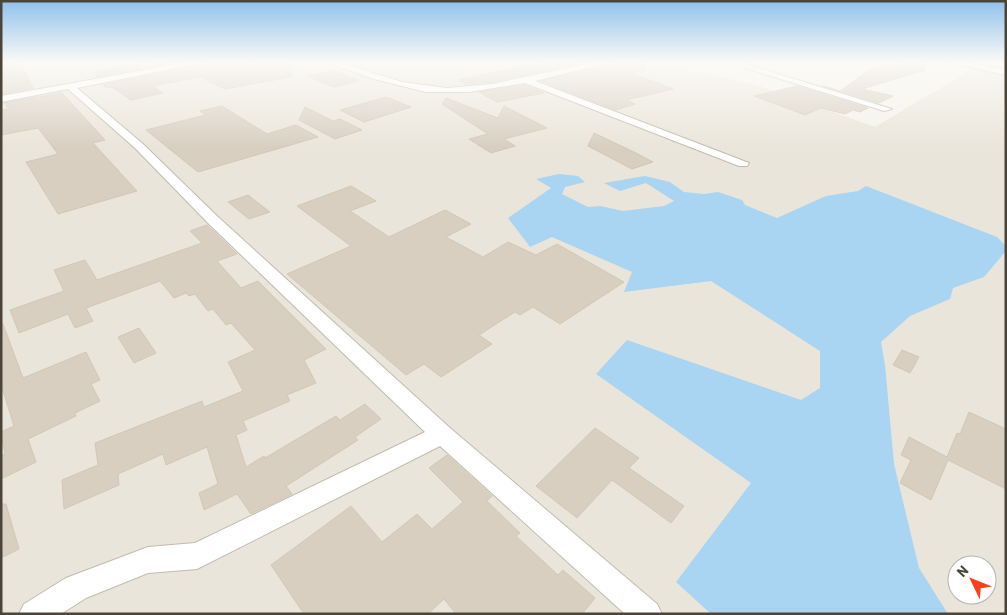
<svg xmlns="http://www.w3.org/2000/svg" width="1007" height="615" viewBox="0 0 1007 615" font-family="Barlow,sans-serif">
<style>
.residential{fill:#eae5da;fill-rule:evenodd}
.water{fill:#a9d4f2}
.building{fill:#d8cfc1;stroke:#d3c7b4}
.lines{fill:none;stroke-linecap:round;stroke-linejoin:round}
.street-casing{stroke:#c2bbae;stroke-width:2}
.street{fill:#fff;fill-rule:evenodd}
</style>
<rect width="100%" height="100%" fill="#f6f3ec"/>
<path class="residential" d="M 1,62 L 647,62 L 757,85 L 875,127 L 984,62 L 1006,62 L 1006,614 L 1,614 ZM 957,565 L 987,565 L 987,595 L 957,595 Z"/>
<path class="water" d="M 559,174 L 578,176 L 585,182 L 565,187 L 562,194 L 588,207 L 600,206 L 623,211 L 664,206 L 674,201 L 646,183 L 620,191 L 604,183 L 645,176 L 670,182 L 684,192 L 704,194 L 718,192 L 742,200 L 745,205 L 777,218 L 826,196 L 858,191 L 866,186 L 997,237 L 1006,246 L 1006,251 L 984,277 L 953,288 L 950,299 L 910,316 L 881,342 L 885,365 L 894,464 L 919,568 L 948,614 L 711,614 L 676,582 L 751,483 L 596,374 L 627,340 L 801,400 L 820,388 L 820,351 L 711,281 L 624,292 L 632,272 L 552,237 L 530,247 L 508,218 L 551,188 L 536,179 Z"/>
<path class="building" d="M 1,62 L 20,62 L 33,88 L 1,94 Z
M 152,62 L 178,62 L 97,77 L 93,72 Z
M 209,62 L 290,62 L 291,77 L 225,89 L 200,77 L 153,86 L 163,93 L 131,100 L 112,87 L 106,88 L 103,85 Z
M 544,62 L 586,62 L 492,82 L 466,84 L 459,80 Z
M 613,62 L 645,62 L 646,70 L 631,73 L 673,89 L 626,100 L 635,104 L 616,110 L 541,81 Z
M 904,62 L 923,62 L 925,70 L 862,89 L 893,96 L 879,103 L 823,86 L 840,91 L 871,69 Z
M 333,70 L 359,81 L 333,87 L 307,76 Z
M 525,85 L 544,93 L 497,102 L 479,92 Z
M 797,86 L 868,108 L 860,112 L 853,110 L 845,114 L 821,108 L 805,115 L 754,96 Z
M 62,93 L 105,140 L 93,143 L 137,191 L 58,214 L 26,162 L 58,154 L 38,128 L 1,135 L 1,110 L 9,109 L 4,103 Z
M 386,97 L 411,107 L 364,122 L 340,110 Z
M 446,98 L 498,118 L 504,106 L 547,128 L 504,139 L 515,146 L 491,153 L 469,139 L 488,134 L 442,104 Z
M 222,106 L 267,134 L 296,125 L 318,137 L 198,172 L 146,130 L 206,115 L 200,111 Z
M 305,107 L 333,121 L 340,119 L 362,130 L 335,139 L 299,120 Z
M 594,133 L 634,152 L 653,162 L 632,169 L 588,146 Z
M 351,186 L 376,201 L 350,211 L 389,237 L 445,210 L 471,224 L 446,237 L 483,257 L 508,242 L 536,255 L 557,244 L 624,282 L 560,324 L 533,307 L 520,315 L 515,312 L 479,335 L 492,344 L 441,377 L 424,364 L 406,375 L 287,274 L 351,246 L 297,206 Z
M 248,195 L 270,212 L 249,219 L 228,202 Z
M 207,225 L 237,254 L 217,261 L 241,288 L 258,281 L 326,349 L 304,360 L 316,383 L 287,395 L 290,401 L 243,421 L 247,430 L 236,435 L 246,467 L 264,456 L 265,458 L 336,416 L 340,420 L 365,404 L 381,419 L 355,437 L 358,440 L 286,486 L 292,494 L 251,514 L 237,494 L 204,510 L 199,493 L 218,484 L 207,447 L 166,465 L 163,454 L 118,474 L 119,485 L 64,509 L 62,480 L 98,465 L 95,443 L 202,401 L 204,407 L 243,391 L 228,362 L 255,350 L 231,323 L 226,325 L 213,309 L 208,311 L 195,294 L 189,296 L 186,293 L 174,298 L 160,281 L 86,308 L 93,321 L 75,328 L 68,314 L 19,333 L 10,310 L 64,291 L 54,270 L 85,260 L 97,280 L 202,243 L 190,231 Z
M 1,324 L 3,324 L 23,378 L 86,352 L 100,380 L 91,384 L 100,401 L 75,413 L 76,416 L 28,439 L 36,462 L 1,479 L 1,456 L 5,454 L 1,432 L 14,426 L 1,384 Z
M 139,328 L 156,353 L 134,363 L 118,337 Z
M 902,350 L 919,357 L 910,373 L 893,365 Z
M 969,412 L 1006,429 L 1006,489 L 948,460 L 931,500 L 900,483 L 911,460 L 901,455 L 909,437 L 947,457 L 957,433 L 960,434 Z
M 595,428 L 639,458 L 629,468 L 684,506 L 671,523 L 612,480 L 577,518 L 536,486 Z
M 447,455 L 492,496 L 487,501 L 520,533 L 516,536 L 558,575 L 563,570 L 595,598 L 582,614 L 456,614 L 444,599 L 428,614 L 304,614 L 271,565 L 351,506 L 382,542 L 417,514 L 432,529 L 463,502 L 429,468 Z
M 1,504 L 6,504 L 19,549 L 1,558 Z"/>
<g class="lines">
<g class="street-casing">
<path id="street" d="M 189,62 L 207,62 L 77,88 L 143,144 L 218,217 L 450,428 L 657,604 L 662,614 L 625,614 L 440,446 L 197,569 L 148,573 L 86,598 L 61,614 L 19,614 L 24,604 L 66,578 L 148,547 L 195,543 L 425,432 L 208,223 L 135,148 L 68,89 L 1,102 L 1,96 Z
M 326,62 L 338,62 L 402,82 L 447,88 L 492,84 L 596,62 L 611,62 L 535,81 L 749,163 L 747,166 L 739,166 L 525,83 L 469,92 L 426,92 L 374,79 Z
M 726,62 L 739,62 L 892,109 L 884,111 Z
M 947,62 L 964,62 L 1006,70 L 1006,75 Z"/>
</g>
<use href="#street" class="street"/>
</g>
<linearGradient id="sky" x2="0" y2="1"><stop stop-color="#8fc1ec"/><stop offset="0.42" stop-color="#fbfaf6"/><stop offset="1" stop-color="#fbfaf6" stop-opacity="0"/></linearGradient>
<rect width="1007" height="148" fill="url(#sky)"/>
<rect width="1007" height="615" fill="none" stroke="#4b4439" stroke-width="5"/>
<g transform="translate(972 580) rotate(313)"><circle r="24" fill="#ffffff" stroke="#b7b4b0"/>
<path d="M0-4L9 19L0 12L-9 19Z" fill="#fc3f1d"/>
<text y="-8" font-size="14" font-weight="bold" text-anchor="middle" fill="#4b4439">N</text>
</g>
</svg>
